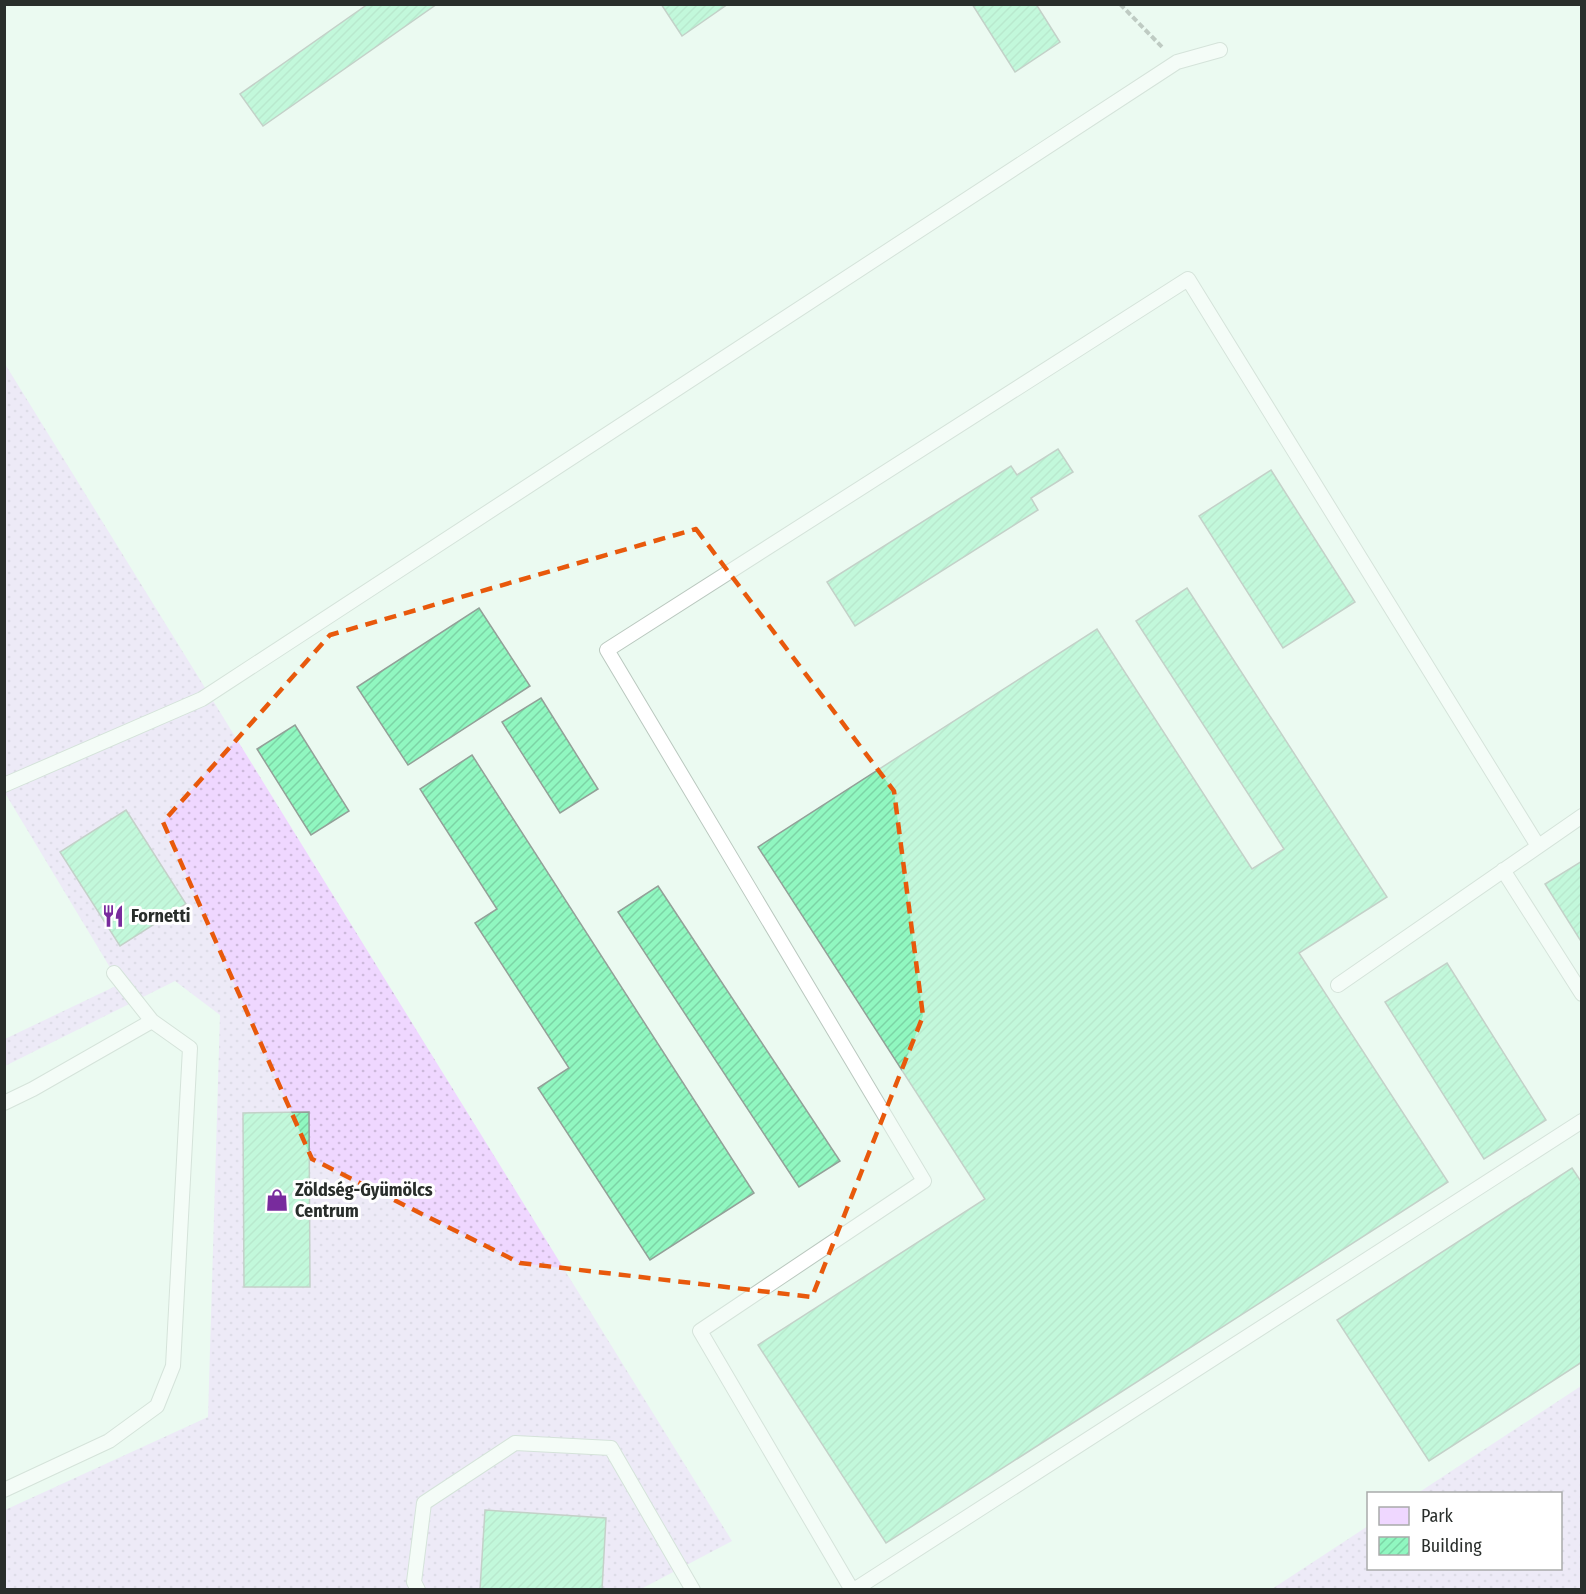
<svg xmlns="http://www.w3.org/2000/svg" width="1586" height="1594" viewBox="0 0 1586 1594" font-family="'Fira Sans Condensed',sans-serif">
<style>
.green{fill:url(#green-dots)}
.building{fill:url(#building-hatch);stroke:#93a098;stroke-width:1.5}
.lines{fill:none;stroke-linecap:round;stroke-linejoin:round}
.lane-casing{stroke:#bac8bf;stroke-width:16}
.path{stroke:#89938d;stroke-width:4;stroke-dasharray:6 3;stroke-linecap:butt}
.lane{stroke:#fff;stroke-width:14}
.marked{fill:none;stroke:#e8590c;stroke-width:4.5;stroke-dasharray:12 8;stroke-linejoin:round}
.labels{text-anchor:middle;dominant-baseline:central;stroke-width:6;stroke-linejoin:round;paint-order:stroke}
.poi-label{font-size:18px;font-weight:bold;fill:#292e2b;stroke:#fff;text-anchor:start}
</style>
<defs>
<pattern id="green-dots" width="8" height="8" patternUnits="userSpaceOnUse" patternTransform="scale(1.5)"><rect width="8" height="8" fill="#efd7ff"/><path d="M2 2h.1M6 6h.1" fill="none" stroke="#cdb9db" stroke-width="1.8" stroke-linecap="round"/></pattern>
<pattern id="building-hatch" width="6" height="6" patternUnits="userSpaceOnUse" patternTransform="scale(1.5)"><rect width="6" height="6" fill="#90f7c0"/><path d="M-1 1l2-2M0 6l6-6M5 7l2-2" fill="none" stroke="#7cd4a5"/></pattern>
</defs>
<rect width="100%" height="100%" fill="#ebfaf1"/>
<path class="green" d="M 5,364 L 732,1541 L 641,1589 L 5,1589 L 5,1510 L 208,1417 L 220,1015 L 175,981 L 5,1066 L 5,1039 L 120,984 L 5,793 Z
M 1581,1386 L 1581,1589 L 1272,1589 L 1368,1526 L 1368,1568 L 1560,1568 L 1560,1494 L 1418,1493 Z"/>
<path class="building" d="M 368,4 L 437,4 L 263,126 L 240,94 Z
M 661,4 L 728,4 L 682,36 Z
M 972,4 L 1036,4 L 1060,42 L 1015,72 Z
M 1058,449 L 1073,472 L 1031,498 L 1038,510 L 855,626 L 827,582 L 1011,466 L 1017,475 Z
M 1271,470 L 1355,602 L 1283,648 L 1199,516 Z
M 1187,588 L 1387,897 L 1299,953 L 1448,1182 L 886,1543 L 758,1345 L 985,1199 L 758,847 L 1097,629 L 1252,869 L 1284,849 L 1136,621 Z
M 479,608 L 530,686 L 408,765 L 357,687 Z
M 541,698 L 598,789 L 560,813 L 502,722 Z
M 295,725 L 349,811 L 311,835 L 257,749 Z
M 472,755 L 754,1193 L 650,1260 L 538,1088 L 569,1068 L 475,923 L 497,909 L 420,789 Z
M 126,810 L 186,904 L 120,946 L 60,852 Z
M 1582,861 L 1582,943 L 1545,884 Z
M 658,886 L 840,1161 L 799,1187 L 618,912 Z
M 1447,963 L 1546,1120 L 1484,1159 L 1385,1002 Z
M 309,1112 L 310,1287 L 244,1287 L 243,1113 Z
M 1572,1168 L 1582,1183 L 1582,1362 L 1429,1461 L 1337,1320 Z
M 485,1510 L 606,1518 L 602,1590 L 480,1590 Z"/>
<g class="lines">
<g class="lane-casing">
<path id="lane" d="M 4,785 L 202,699 L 1177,62 L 1220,50
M 1503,870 L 1582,994
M 114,973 L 152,1021
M 1338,985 L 1582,816
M 4,1103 L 33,1089 L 152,1021 L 190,1048 L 173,1366 L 157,1406 L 109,1441 L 4,1490
M 418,1590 L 414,1582 L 424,1503 L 515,1443 L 611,1448 L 693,1590
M 852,1590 L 700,1331 L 924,1181 L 607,650 L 1188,279 L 1538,846
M 854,1590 L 1582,1121"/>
</g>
<path class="path" d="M 1120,4 L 1162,47"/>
<use href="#lane" class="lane"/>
</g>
<path d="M0 0H1586V1594H0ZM 696,529 L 894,791 L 923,1016 L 812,1297 L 520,1263 L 312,1159 L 163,822 L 330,635 Z" fill="#ebfaf1" fill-opacity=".55" fill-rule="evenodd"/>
<path class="marked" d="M 696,529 L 894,791 L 923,1016 L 812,1297 L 520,1263 L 312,1159 L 163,822 L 330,635 Z"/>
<defs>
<g id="restaurant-bare" transform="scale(1.8)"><path d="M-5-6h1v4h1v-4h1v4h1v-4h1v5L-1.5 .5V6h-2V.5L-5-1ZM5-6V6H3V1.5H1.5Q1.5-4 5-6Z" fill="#782b9d" stroke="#fff" stroke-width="2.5" paint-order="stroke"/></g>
<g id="shop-bare" transform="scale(1.8)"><path d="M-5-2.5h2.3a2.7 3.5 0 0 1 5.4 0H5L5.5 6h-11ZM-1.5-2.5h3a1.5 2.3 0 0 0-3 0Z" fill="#782b9d" stroke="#fff" stroke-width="2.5" paint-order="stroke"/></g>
</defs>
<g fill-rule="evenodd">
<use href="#restaurant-bare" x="113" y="916"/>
<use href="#shop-bare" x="277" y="1200"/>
</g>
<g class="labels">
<g class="poi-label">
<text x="131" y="916">Fornetti</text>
<text x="295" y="1190">Zöldség-Gyümölcs<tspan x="295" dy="21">Centrum</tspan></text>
</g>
</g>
<rect width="1586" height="1594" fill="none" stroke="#292e2b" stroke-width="12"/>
<rect x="1367" y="1492" width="195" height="78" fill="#ffffff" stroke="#a9abaa" stroke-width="1.5"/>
<rect x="1379" y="1507" width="30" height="18" fill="#efd7ff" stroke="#a9abaa" stroke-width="1.5"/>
<text x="1421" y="1522" font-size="18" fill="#292e2b">Park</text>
<rect x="1379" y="1537" width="30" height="18" fill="url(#building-hatch)" stroke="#a9abaa" stroke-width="1.5"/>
<text x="1421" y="1552" font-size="18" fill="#292e2b">Building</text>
</svg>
